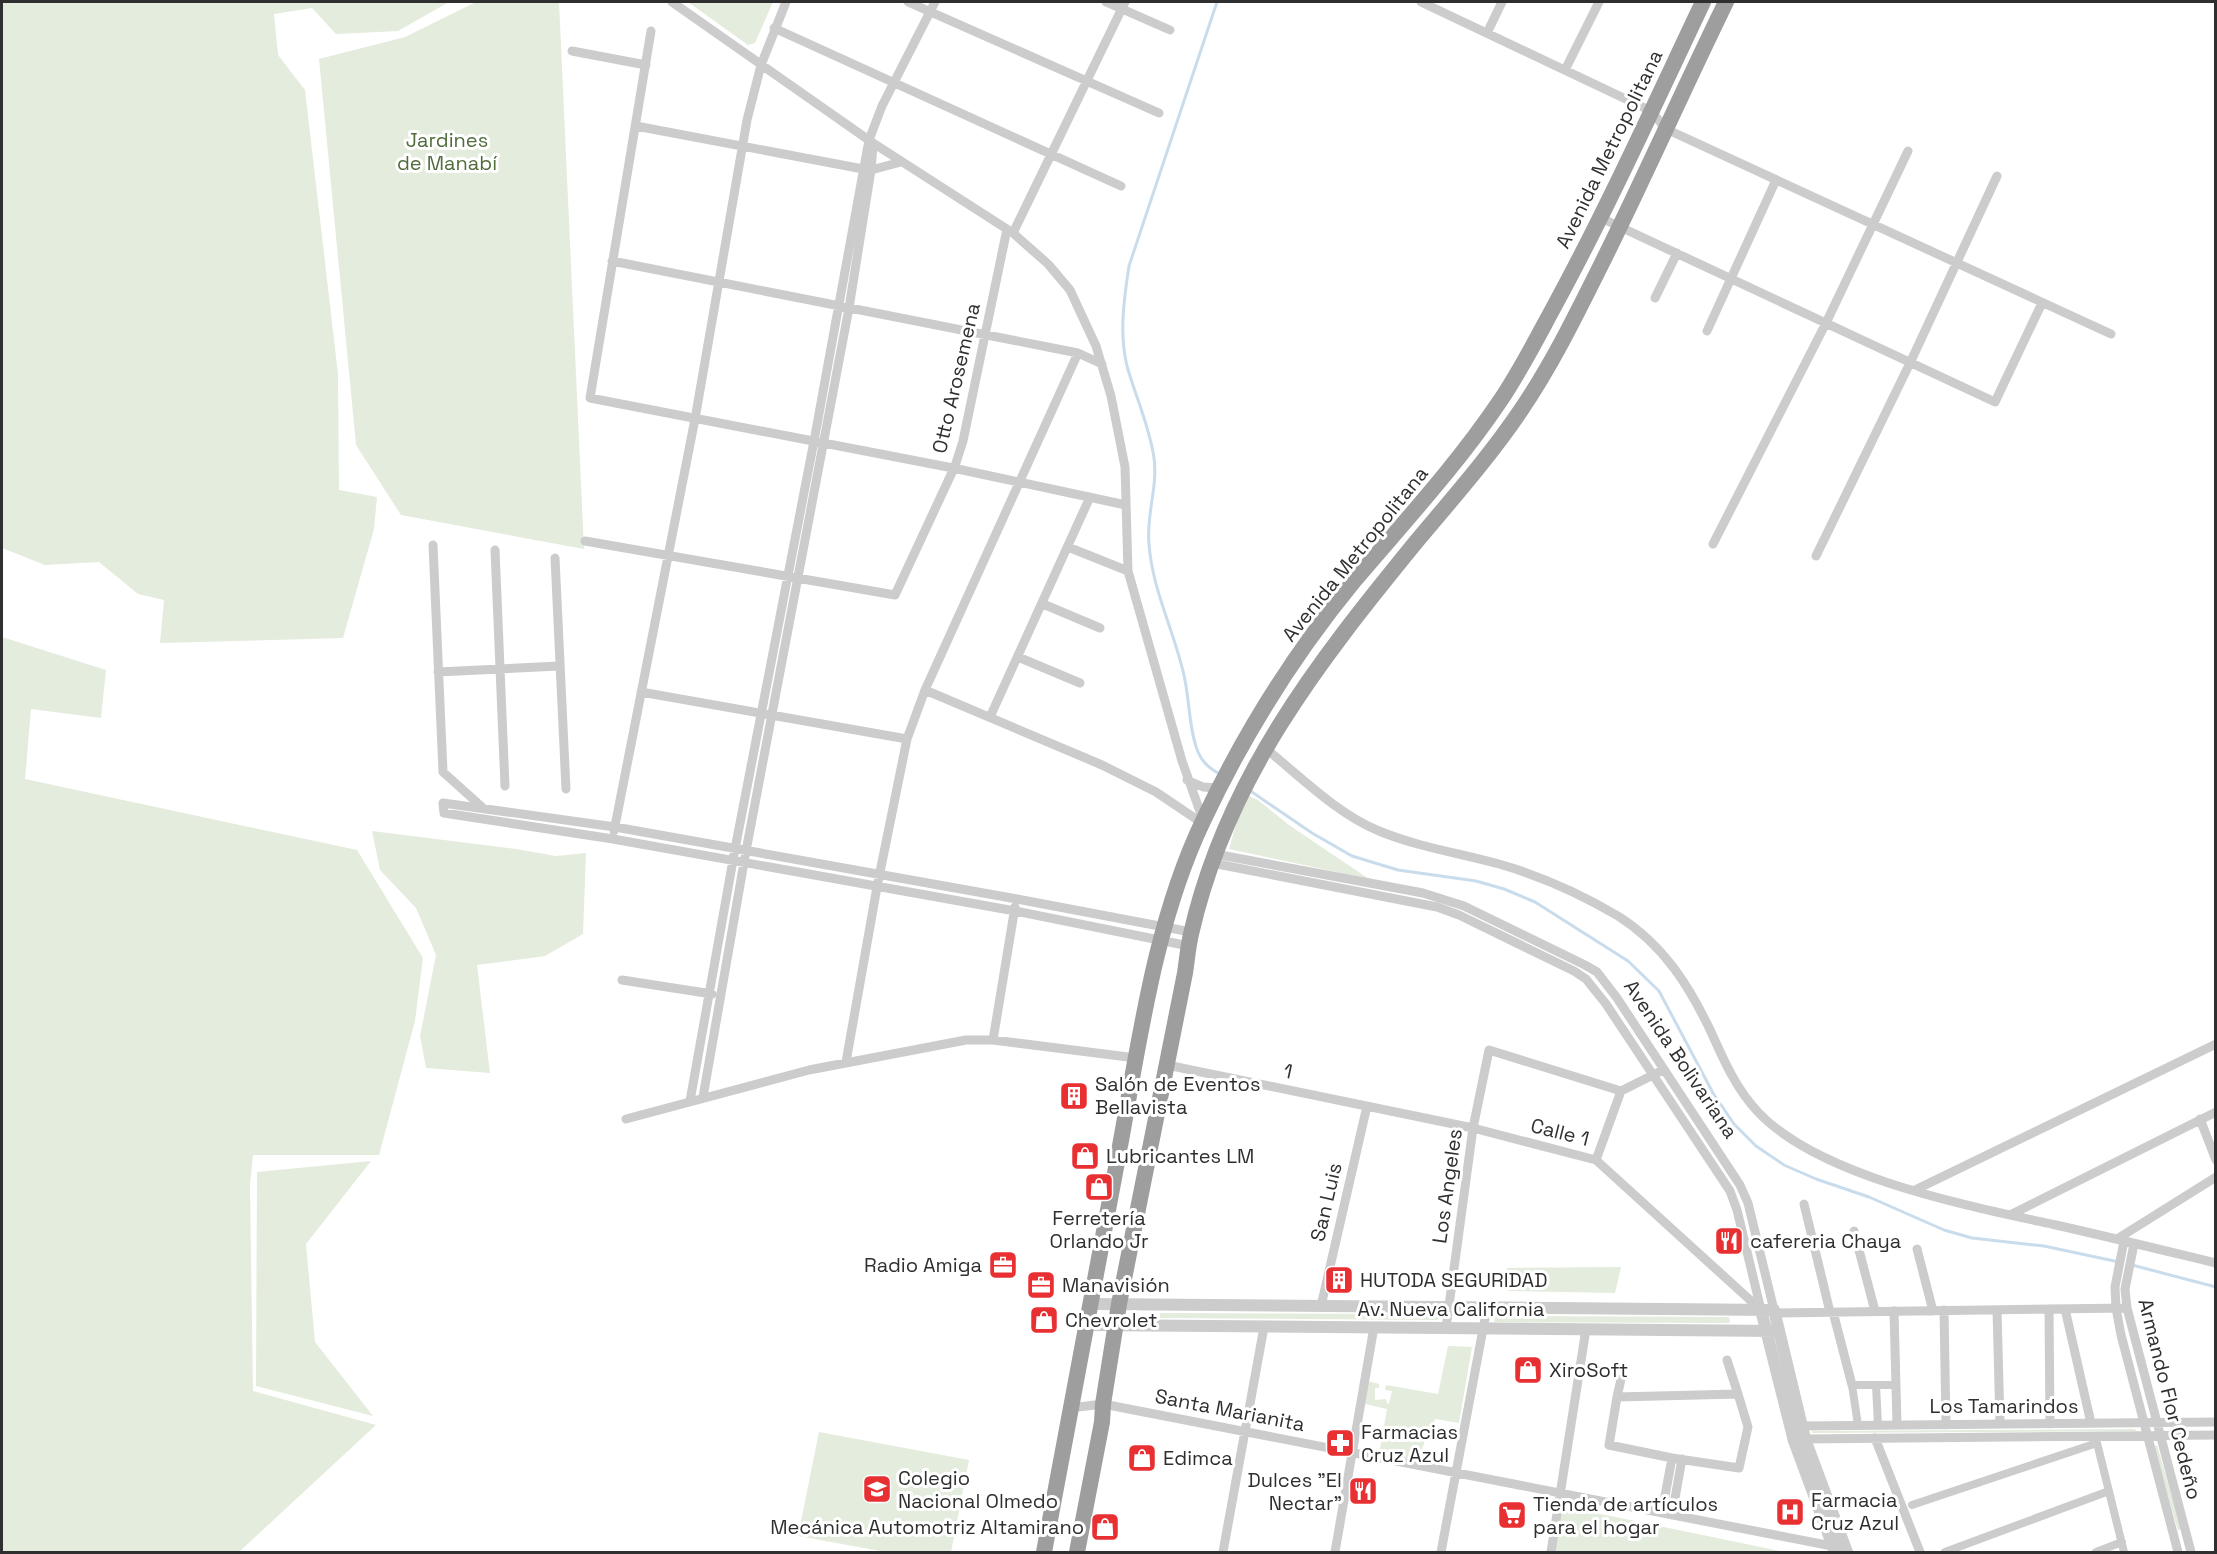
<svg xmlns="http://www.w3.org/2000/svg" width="2217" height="1554" viewBox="0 0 2217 1554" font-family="'Space Grotesk',sans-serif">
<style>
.green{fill:#e4ecdd}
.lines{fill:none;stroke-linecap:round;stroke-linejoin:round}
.stream{stroke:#c9dcec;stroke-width:3}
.pedestrian{stroke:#ccc;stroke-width:8}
.minor{stroke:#ccc;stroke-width:9}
.tertiary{stroke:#ccc;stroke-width:12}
.trunk{stroke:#9e9e9e;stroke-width:16}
.labels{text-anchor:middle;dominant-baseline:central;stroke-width:6;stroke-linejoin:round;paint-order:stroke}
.park-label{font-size:20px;fill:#4f6c3b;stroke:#fff}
.street-label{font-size:20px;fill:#2f2f2f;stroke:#fff}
.poi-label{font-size:20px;fill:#2f2f2f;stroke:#fff;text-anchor:start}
</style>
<rect width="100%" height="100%" fill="#fff"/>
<path class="green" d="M 2,2 L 449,2 L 398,31 L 336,34 L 312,8 L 274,14 L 278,55 L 305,90 L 338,374 L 339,490 L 377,497 L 374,529 L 343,638 L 160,643 L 164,600 L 138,594 L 99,562 L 45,565 L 2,548 Z
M 476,2 L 559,2 L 584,549 L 401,515 L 356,445 L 319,59 L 405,37 Z
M 688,2 L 773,2 L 755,43 L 748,45 Z
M 2,637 L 106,670 L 101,718 L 31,709 L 25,779 L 357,850 L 423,958 L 415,1021 L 379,1155 L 253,1155 L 250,1185 L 253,1391 L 376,1425 L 239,1552 L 2,1552 Z
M 1249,796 L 1258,800 L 1289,825 L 1369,879 L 1229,849 L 1238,817 Z
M 372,831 L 516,849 L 556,856 L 586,853 L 583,934 L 545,956 L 477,965 L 490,1073 L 426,1068 L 420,1036 L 436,955 L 416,908 L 380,870 Z
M 371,1161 L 306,1244 L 315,1342 L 373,1416 L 256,1386 L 257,1172 Z
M 1621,1267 L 1615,1293 L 1508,1291 L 1507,1268 Z
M 1160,1313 L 1437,1314 L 1439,1318 L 1438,1320 L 1160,1318 Z
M 1495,1316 L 1729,1317 L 1730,1321 L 1729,1323 L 1494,1322 Z
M 1448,1346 L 1472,1347 L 1459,1423 L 1435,1419 L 1432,1432 L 1428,1433 L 1421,1452 L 1427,1454 L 1425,1464 L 1379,1454 L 1387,1409 L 1365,1404 L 1368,1381 L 1379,1384 L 1379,1388 L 1375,1388 L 1375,1400 L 1386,1399 L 1387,1404 L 1389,1403 L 1392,1391 L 1385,1390 L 1386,1385 L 1438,1394 Z
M 2135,1429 L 2136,1431 L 1812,1433 L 1812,1431 Z
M 819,1432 L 969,1460 L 951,1552 L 886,1552 L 798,1536 Z
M 2157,1445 L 2181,1528 L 2178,1531 L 2154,1447 Z
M 1562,1506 L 1785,1552 L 1555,1552 Z"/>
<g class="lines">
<path class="stream" d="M 1217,2 L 1129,266 C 1124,298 1119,334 1127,366 C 1135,395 1150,428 1154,458 C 1158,487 1146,515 1149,544 C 1152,588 1173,629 1183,671 C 1190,697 1188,727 1198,752 C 1202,762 1210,769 1220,774
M 1249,790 L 1312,833 L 1352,856 L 1398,870 L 1476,881 L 1504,889 L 1535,902 L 1628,961 L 1659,991 L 1713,1093 L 1734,1124 L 1756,1146 L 1784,1165 L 1816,1179 L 1869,1197 L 1944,1230 L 1972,1238 L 2044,1246 L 2119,1262
M 2132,1265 L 2216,1287"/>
<path class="pedestrian" d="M 1876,1385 L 1878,1425
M 1858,1425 L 1852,1385 L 1896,1385
M 1912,1505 L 2097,1443 L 2124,1552
M 1945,1552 L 2109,1491
M 2096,1552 L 2122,1542"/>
<path class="minor" d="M 672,2 L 873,143 L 1013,233 L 1048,264 L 1070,290 L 1096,346 L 1111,396 L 1125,467 L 1128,571 L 1182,761 L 1203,820
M 908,2 L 1159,113
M 1106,2 L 1170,30
M 1421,2 L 1651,111 L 1666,129 L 2111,334
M 774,28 L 1121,186
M 651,31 L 590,398 L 953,468 L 1126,505
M 1487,33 L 1502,2
M 572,51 L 646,65
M 1565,70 L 1599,2
M 636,126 L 863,169 L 871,170 L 901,162
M 1601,218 L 1995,402 L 2042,303
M 1013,233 L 1125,2
M 612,261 L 1078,353 L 1102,364
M 1655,298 L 1677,253
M 1707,331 L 1776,180
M 585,541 L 895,595 L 955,466 L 963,441 L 1007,229
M 1713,544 L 1826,323 L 1908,151
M 433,545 L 443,772 L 482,807
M 1068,547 L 1128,571
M 495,550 L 505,786
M 1816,556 L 1910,363 L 1997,176
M 555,558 L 566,789
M 1043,604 L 1100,628
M 1018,657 L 1080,683
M 438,672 L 559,666
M 925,690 L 1102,765 L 1156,792 L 1202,823
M 641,692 L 907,739
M 990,717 L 1090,497
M 1265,748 C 1301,777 1336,813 1379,831 C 1418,847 1459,853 1499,864 C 1541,876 1581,894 1618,916 C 1664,945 1690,987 1712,1034 C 1724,1061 1737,1090 1758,1112 C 1819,1177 1969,1206 2056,1225 C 2109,1237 2162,1250 2216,1263
M 1187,780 L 1203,787 L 1219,788
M 614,831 L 695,419 L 747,120 L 761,65 L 786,2
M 1215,854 L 1423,893 L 1464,906 L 1585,965 L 1597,972 L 1617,998 L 1740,1185 L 1748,1203 L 1774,1310
M 1212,863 L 1437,907 L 1459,915 L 1574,971 L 1586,979 L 1606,1004 L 1730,1191 L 1737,1210 L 1761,1310
M 1189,946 L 1015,911 L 613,839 L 444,813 L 443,803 L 615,827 L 1017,899 L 1191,932
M 622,980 L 712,994
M 993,1040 L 1015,907
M 846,1062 L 877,887 L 907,739 L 925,690 L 1078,353
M 1167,1065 L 1473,1128 L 1596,1160 L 1761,1310
M 703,1097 L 746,851 L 849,308 L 871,170 L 873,146
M 690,1101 L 735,849 L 814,441 L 869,140 L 882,106 L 935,2
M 626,1119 L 809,1070 L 966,1040 L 993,1040 L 1136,1058
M 2200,1119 L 2216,1160
M 1596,1160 L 1621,1091
M 1915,1190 L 2216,1044
M 1804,1204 L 1830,1312
M 2010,1215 L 2216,1112
M 1854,1231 L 1875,1311
M 2117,1239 L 2216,1177
M 2124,1241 L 2115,1287 L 2116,1308 L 2121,1335 L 2178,1552
M 2134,1244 L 2125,1289 L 2127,1308 L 2191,1552
M 1917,1249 L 1933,1311
M 1321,1306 L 1367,1106
M 2049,1309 L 2050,1424
M 2065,1309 L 2091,1423
M 1944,1310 L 1946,1425
M 1997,1310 L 2000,1424
M 1894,1311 L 1897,1425
M 1833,1312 L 1852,1385
M 1774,1313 L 2127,1308
M 1446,1328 L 1473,1128 L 1489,1050 L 1621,1091 L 1659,1072
M 1727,1360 L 1738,1394
M 1738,1394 L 1748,1427 L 1739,1468 L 1672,1458 L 1609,1445 L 1617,1397 Z
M 1617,1397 L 1621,1379
M 1070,1408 L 1103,1404 L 1837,1547
M 1800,1430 L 1802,1426 L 2216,1422
M 1802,1436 L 1805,1439 L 2216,1435
M 1875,1438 L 1920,1552
M 1662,1512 L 1672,1458
M 1672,1515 L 1682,1459
M 1223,1552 L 1264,1327
M 1335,1552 L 1374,1327
M 1441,1552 L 1487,1308
M 1551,1552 L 1586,1329"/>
<path class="tertiary" d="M 1091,1304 L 1774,1310 L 1805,1439 L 1847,1552
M 1761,1310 L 1794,1441 L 1835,1552
M 1086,1325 L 1779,1331"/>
<path class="trunk" d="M 1044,1552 C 1069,1417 1095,1281 1120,1146 C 1140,1037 1155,922 1203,821 C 1243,736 1294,654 1354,581 C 1404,522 1457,465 1500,401 C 1521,370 1538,336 1556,303 C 1609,205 1655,103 1703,2
M 1077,1552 L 1102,1422 L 1103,1404 L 1119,1304 L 1185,973 C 1187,960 1188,947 1191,934 C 1226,779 1318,662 1416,542 C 1452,499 1490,456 1521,410 C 1553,363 1578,311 1603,261 C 1645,176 1684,88 1726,2"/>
</g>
<defs>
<g id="building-square" transform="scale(1.5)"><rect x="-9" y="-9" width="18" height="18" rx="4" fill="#e82f32" stroke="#fff"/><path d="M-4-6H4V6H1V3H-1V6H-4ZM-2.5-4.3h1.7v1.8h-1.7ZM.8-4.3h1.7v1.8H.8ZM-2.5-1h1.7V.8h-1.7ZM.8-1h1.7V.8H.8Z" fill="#fff"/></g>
<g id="shop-square" transform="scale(1.5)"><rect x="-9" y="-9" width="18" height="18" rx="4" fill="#e82f32" stroke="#fff"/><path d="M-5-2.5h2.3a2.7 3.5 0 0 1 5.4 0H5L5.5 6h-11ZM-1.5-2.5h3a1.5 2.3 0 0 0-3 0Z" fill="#fff"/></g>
<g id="restaurant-square" transform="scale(1.5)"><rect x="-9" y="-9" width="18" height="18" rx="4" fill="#e82f32" stroke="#fff"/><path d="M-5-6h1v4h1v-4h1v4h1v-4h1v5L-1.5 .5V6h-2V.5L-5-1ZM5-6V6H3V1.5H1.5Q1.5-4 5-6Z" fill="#fff"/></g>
<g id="office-square" transform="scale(1.5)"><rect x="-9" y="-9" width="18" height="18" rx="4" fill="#e82f32" stroke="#fff"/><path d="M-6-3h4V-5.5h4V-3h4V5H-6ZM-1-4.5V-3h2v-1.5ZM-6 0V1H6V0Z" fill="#fff"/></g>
<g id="pharmacy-square" transform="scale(1.5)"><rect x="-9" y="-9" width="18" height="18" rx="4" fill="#e82f32" stroke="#fff"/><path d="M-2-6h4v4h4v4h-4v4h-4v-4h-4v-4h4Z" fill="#fff"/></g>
<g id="school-square" transform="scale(1.5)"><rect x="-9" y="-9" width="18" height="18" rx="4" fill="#e82f32" stroke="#fff"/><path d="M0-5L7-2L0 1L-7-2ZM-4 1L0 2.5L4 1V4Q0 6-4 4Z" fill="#fff"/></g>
<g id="hospital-square" transform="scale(1.5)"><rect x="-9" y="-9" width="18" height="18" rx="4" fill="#e82f32" stroke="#fff"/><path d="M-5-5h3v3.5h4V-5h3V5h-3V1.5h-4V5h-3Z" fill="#fff"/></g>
<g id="supermarket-square" transform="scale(1.5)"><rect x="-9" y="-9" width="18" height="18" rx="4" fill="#e82f32" stroke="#fff"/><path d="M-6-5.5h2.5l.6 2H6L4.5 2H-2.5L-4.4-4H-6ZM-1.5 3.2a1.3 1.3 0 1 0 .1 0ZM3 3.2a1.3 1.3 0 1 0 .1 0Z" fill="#fff"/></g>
</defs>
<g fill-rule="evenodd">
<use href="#building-square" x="1074" y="1096"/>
<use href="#shop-square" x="1085" y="1156"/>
<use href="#shop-square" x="1099" y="1187"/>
<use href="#restaurant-square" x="1729" y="1241"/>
<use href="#office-square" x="1003" y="1265"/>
<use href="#building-square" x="1339" y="1280"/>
<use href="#office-square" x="1041" y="1285"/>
<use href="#shop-square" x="1044" y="1320"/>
<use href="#shop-square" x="1528" y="1370"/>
<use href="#pharmacy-square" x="1340" y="1443"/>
<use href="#shop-square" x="1142" y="1458"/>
<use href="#school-square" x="877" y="1489"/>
<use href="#restaurant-square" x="1363" y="1491"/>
<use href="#hospital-square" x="1790" y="1512"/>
<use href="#supermarket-square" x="1512" y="1515"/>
<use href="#shop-square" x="1105" y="1527"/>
</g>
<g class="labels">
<g class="park-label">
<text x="447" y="140">Jardines<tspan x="447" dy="23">de Manabí</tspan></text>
</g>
<g class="street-label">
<text transform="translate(1609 149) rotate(-64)">Avenida Metropolitana</text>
<text transform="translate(956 378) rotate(-77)">Otto Arosemena</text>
<text transform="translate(1355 554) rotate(-51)">Avenida Metropolitana</text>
<text transform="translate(1681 1059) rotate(56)">Avenida Bolivariana</text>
<text transform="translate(1288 1071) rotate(12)">1</text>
<text transform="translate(1560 1132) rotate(14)">Calle 1</text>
<text transform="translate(1447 1186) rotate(-82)">Los Angeles</text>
<text transform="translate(1326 1202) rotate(-77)">San Luis</text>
<text x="1451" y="1309">Av. Nueva California</text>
<text transform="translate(2170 1399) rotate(76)">Armando Flor Cedeño</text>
<text x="2004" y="1406">Los Tamarindos</text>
<text transform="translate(1230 1410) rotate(11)">Santa Marianita</text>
</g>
<g class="poi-label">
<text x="1095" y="1084">Salón de Eventos<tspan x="1095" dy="23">Bellavista</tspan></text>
<text x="1106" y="1156">Lubricantes LM</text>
<text x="1099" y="1218" text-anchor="middle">Ferretería<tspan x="1099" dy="23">Orlando Jr</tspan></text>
<text x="1750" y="1241">cafereria Chaya</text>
<text x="982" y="1265" text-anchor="end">Radio Amiga</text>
<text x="1360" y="1280">HUTODA SEGURIDAD</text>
<text x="1062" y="1285">Manavisión</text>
<text x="1065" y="1320">Chevrolet</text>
<text x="1549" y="1370">XiroSoft</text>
<text x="1361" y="1432">Farmacias<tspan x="1361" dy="23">Cruz Azul</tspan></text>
<text x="1163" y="1458">Edimca</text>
<text x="898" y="1478">Colegio<tspan x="898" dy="23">Nacional Olmedo</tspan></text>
<text x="1342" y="1480" text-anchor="end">Dulces "El<tspan x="1342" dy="23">Nectar"</tspan></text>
<text x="1811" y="1500">Farmacia<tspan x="1811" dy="23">Cruz Azul</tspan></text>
<text x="1533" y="1504">Tienda de artículos<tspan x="1533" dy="23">para el hogar</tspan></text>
<text x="1084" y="1527" text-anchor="end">Mecánica Automotriz Altamirano</text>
</g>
</g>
<rect width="2217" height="1554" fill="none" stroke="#2f2f2f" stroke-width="6"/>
</svg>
